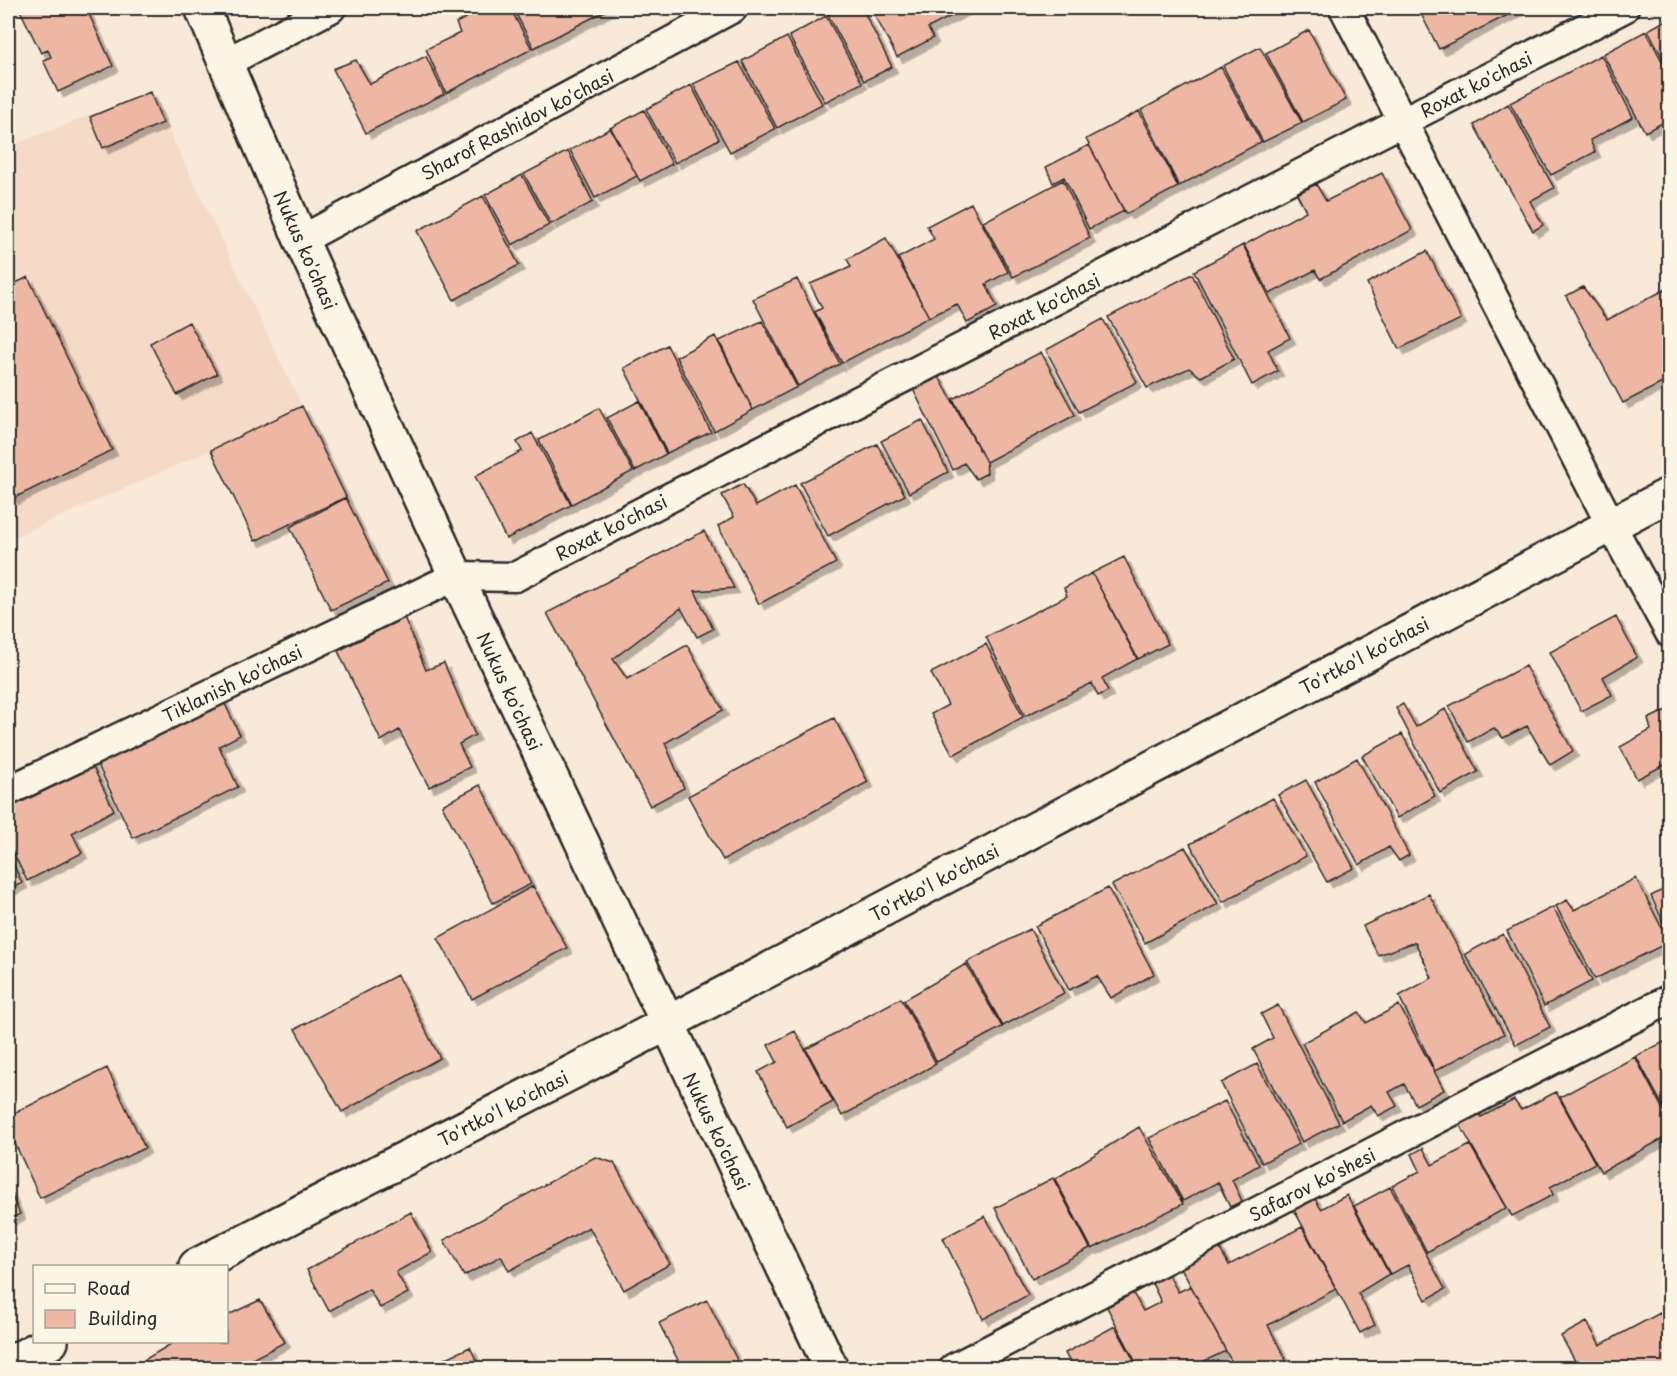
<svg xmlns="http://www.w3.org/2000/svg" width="1677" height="1376" viewBox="0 0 1677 1376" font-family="'Playpen Sans',sans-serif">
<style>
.built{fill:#f6dac8}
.building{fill:#eeb7a3;stroke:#2b2b2b;stroke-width:1.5;filter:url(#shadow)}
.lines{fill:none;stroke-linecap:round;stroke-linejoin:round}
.minor-casing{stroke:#2b2b2b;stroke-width:33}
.tertiary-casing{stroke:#2b2b2b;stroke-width:38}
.secondary-casing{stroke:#2b2b2b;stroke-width:38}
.minor{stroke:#fcf5e5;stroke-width:28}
.tertiary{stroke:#fcf5e5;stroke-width:33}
.secondary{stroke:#fcf5e5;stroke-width:33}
.labels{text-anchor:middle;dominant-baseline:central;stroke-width:4.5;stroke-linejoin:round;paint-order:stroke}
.street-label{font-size:18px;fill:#2b2b2b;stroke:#fcf5e5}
</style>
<defs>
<filter id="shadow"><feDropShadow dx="5.5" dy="5.5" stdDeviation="0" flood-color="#0004"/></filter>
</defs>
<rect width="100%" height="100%" fill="#f9e9d8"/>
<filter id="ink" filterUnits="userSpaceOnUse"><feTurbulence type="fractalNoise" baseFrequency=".0167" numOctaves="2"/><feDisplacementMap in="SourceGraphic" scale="12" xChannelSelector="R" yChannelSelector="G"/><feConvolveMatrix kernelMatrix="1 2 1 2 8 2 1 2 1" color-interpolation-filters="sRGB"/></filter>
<g filter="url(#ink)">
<path class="built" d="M 150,92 L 302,406 L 211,450 L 8,540 L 8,147 Z"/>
<path class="building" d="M 19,8 L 86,8 L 113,66 L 58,92 L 43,60 L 51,57 L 48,50 L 41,53 Z
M 485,8 L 510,8 L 532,49 L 446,93 L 426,49 L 460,33 L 456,23 Z
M 513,8 L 611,8 L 534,48 Z
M 842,8 L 862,8 L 892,67 L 864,81 L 828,15 Z
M 871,8 L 967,8 L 928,28 L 933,38 L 897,57 Z
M 1418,8 L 1522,8 L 1439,49 Z
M 826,16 L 862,83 L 825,102 L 789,36 Z
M 1670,18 L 1670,71 L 1648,30 Z
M 1309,30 L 1346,100 L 1303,122 L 1266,53 Z
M 1646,31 L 1670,76 L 1670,119 L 1645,132 L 1603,54 Z
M 787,37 L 822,104 L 777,128 L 742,61 Z
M 1260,47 L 1302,123 L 1263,142 L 1223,66 Z
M 1601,55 L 1633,117 L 1590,140 L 1595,152 L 1551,175 L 1510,103 Z
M 426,56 L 444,94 L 366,133 L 333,69 L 356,60 L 370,84 Z
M 739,62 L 775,129 L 730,152 L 693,84 Z
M 1221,67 L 1261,142 L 1179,186 L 1141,110 Z
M 691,85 L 719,139 L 675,163 L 646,109 Z
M 150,92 L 163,123 L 103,148 L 90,117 Z
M 1508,104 L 1554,188 L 1530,201 L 1543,225 L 1533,231 L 1474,125 Z
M 644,110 L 672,164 L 640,181 L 610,128 Z
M 1139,111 L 1178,187 L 1126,214 L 1086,139 Z
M 611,128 L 637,176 L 595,198 L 570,150 Z
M 1089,145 L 1124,211 L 1089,229 L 1064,177 L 1053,183 L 1046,167 Z
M 568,151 L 593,202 L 551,224 L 524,174 Z
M 1382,173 L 1412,230 L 1320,279 L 1315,270 L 1270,294 L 1244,245 L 1306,211 L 1297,194 L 1316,184 L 1326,201 Z
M 522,175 L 549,225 L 512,245 L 485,195 Z
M 1063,180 L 1090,238 L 1013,277 L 983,222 Z
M 483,196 L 519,265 L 454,300 L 417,231 Z
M 971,203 L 1008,272 L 986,284 L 997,307 L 967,323 L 957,304 L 929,317 L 898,258 L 934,239 L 927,226 Z
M 886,238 L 929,317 L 842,363 L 815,312 L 822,308 L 810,284 L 851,267 L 847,259 Z
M 1243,245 L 1290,338 L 1268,350 L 1278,371 L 1252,385 L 1194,271 Z
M 1427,251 L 1461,319 L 1399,349 L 1367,283 Z
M 1192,274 L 1234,359 L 1201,377 L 1189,368 L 1147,388 L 1108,317 Z
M 28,277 L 112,450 L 12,499 L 8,490 L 8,287 Z
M 797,279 L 840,364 L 798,386 L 753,299 Z
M 1583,287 L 1607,320 L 1670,287 L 1670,379 L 1623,403 L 1566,296 Z
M 1103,319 L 1137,382 L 1079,412 L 1046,350 Z
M 762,321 L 797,387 L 753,410 L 719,341 Z
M 189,322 L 217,374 L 177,395 L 150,343 Z
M 715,336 L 753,410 L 714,431 L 676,357 Z
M 667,345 L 711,432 L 667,453 L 624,368 Z
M 1041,352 L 1075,415 L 986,462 L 953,399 Z
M 938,375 L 986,462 L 987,473 L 976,479 L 964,463 L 953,470 L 913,389 Z
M 639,401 L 666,454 L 635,471 L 607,418 Z
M 302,406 L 346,497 L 255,541 L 211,450 Z
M 599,408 L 633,471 L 572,504 L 539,440 Z
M 922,420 L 948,472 L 909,493 L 881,441 Z
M 532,433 L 571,505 L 506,539 L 475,476 L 522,451 L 517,442 Z
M 877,444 L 905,495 L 828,536 L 800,483 Z
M 743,484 L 756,506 L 795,485 L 836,563 L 759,604 L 718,526 L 734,517 L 722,495 Z
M 346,498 L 388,583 L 331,610 L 290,527 Z
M 704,531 L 734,588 L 695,591 L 713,629 L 697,637 L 681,608 L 613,659 L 627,679 L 687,645 L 723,710 L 665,743 L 684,788 L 650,806 L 547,613 Z
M 1124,557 L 1168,644 L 1138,659 L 1092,573 Z
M 1092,573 L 1137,659 L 1102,678 L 1108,691 L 1098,696 L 1092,683 L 1025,716 L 986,637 L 1067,596 L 1064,588 Z
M 404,617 L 426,670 L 444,663 L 475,735 L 459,744 L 470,767 L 429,787 L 399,730 L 381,741 L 338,651 Z
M 1616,617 L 1637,657 L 1603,677 L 1612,695 L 1581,711 L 1550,652 Z
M 986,644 L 1023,717 L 953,755 L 931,714 L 948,705 L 931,673 Z
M 1525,666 L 1573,751 L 1550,765 L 1527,726 L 1503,738 L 1494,728 L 1468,742 L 1449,706 Z
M 222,698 L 240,735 L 219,746 L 238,787 L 133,838 L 96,761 Z
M 1403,704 L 1416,727 L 1445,709 L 1478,772 L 1440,793 L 1396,708 Z
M 1669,709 L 1670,762 L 1637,779 L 1620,747 L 1651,730 L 1648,719 Z
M 834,718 L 868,782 L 723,860 L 688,796 Z
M 1402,734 L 1435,796 L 1397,818 L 1362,756 Z
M 1357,758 L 1409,855 L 1399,861 L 1389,847 L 1359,865 L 1315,782 Z
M 91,763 L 114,810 L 72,833 L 82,853 L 27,881 L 8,842 L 8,804 Z
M 1306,780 L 1354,868 L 1327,882 L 1278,795 Z
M 480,785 L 531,884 L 493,903 L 442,805 Z
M 1273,798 L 1306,856 L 1223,902 L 1190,844 Z
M 1185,847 L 1218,904 L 1145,943 L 1112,885 Z
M 8,853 L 22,883 L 8,890 Z
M 1636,878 L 1669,942 L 1595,979 L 1556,906 L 1567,900 L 1574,910 Z
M 533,886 L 567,948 L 472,999 L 438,938 Z
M 1670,886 L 1670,936 L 1651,896 Z
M 1108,888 L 1154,974 L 1111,998 L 1097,976 L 1069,990 L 1035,926 Z
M 1429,894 L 1504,1034 L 1435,1071 L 1399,996 L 1432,978 L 1415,942 L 1378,955 L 1363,926 Z
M 1553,907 L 1592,981 L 1544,1006 L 1507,931 Z
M 1030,929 L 1064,993 L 1003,1026 L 967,962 Z
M 1503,934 L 1550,1027 L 1516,1045 L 1465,954 Z
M 966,964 L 1002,1027 L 937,1062 L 904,1000 Z
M 397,975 L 440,1058 L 342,1112 L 295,1029 Z
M 901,998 L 936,1064 L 842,1116 L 806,1049 Z
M 1278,1005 L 1339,1123 L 1302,1142 L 1253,1049 L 1273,1038 L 1261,1014 Z
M 1399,1005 L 1444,1090 L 1416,1105 L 1404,1084 L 1389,1092 L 1397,1106 L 1378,1116 L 1371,1105 L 1342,1121 L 1302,1043 L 1359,1012 L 1366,1023 Z
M 795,1031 L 833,1102 L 787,1127 L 758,1072 L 777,1062 L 768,1045 Z
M 1670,1039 L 1670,1119 L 1636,1056 Z
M 1635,1057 L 1670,1123 L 1670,1135 L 1601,1172 L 1560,1097 Z
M 1257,1064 L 1299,1144 L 1262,1163 L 1221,1083 Z
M 107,1068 L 145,1148 L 40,1198 L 8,1128 L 8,1116 Z
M 1556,1092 L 1595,1163 L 1550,1187 L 1553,1195 L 1512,1216 L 1460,1125 L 1476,1110 L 1481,1117 L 1514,1100 L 1521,1110 Z
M 1225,1101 L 1259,1165 L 1232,1180 L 1242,1201 L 1230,1207 L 1218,1182 L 1183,1201 L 1149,1138 Z
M 1139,1127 L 1183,1204 L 1092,1249 L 1055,1179 Z
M 1470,1145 L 1506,1208 L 1427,1252 L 1392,1186 L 1420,1171 L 1412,1154 L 1423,1148 L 1432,1165 Z
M 595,1157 L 614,1163 L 670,1264 L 624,1290 L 589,1227 L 509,1271 L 501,1256 L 464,1276 L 444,1240 Z
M 1053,1178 L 1090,1248 L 1032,1279 L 995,1208 Z
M 1390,1187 L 1445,1289 L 1426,1300 L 1408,1265 L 1390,1274 L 1354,1206 Z
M 8,1188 L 20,1214 L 8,1220 Z
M 1313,1195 L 1321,1209 L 1347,1195 L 1389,1274 L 1358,1293 L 1375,1325 L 1360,1333 L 1292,1206 Z
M 411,1212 L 432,1252 L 396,1272 L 408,1293 L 380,1308 L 369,1289 L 329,1311 L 307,1270 Z
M 985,1216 L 1028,1295 L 983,1319 L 943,1238 Z
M 1302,1227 L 1336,1289 L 1268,1325 L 1290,1368 L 1235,1368 L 1178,1262 L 1216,1242 L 1229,1265 Z
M 1167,1272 L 1178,1292 L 1191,1286 L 1226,1351 L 1196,1365 L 1197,1368 L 1139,1368 L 1107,1307 L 1133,1293 L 1143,1311 L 1161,1302 L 1151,1281 Z
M 260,1300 L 285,1342 L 235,1368 L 131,1368 L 174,1342 L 226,1342 L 226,1316 Z
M 707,1300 L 741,1368 L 682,1368 L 659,1323 Z
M 1670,1307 L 1670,1329 L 1660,1313 Z
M 1660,1313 L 1670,1330 L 1670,1368 L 1579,1368 L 1561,1336 L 1587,1322 L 1600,1345 Z
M 1115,1326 L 1138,1368 L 1073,1368 L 1065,1353 Z
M 470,1347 L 480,1368 L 425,1368 Z"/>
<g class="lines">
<g class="minor-casing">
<path id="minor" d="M 1344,8 L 1611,525 L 1670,633
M 225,63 L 331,8
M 301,240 L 733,8
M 8,791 L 456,576 L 515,577 L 1624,8
M 954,1368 L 1670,999"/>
</g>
<g class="tertiary-casing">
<path id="tertiary" d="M 196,1266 L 666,1024 L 1670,494
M 8,1364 L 51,1342"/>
</g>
<g class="secondary-casing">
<path id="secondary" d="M 202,8 L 301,240 L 456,576 L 831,1368"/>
</g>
<use href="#minor" class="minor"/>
<use href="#tertiary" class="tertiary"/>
<use href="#secondary" class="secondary"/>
</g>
</g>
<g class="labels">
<g class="street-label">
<text transform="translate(1476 84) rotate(-27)">Roxat ko'chasi</text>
<text transform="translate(517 124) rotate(-28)">Sharof Rashidov ko'chasi</text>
<text transform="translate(306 250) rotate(66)">Nukus ko'chasi</text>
<text transform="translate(1044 306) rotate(-27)">Roxat ko'chasi</text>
<text transform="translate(611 527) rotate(-27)">Roxat ko'chasi</text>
<text transform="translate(1364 655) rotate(-28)">To'rtko'l ko'chasi</text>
<text transform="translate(232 683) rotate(-26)">Tiklanish ko'chasi</text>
<text transform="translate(510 691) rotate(65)">Nukus ko'chasi</text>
<text transform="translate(934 882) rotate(-28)">To'rtko'l ko'chasi</text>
<text transform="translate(503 1108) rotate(-27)">To'rtko'l ko'chasi</text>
<text transform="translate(717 1131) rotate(64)">Nukus ko'chasi</text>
<text transform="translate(1312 1184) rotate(-27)">Safarov ko'shesi</text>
</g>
</g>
<rect width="1677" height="1376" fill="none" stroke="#fcf5e5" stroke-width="30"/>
<rect x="15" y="15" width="1647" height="1346" fill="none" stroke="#2b2b2b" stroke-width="2" filter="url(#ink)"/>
<rect x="33" y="1265" width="195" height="78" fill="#fcf5e5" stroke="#a8a49b" stroke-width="1.5"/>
<rect x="45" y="1284" width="30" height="9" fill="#fcf5e5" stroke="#a8a49b" stroke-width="1.5"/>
<text x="87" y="1295" font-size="18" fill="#2b2b2b">Road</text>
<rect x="45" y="1310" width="30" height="18" fill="#eeb7a3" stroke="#a8a49b" stroke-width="1.5"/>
<text x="87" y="1325" font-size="18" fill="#2b2b2b">Building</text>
</svg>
